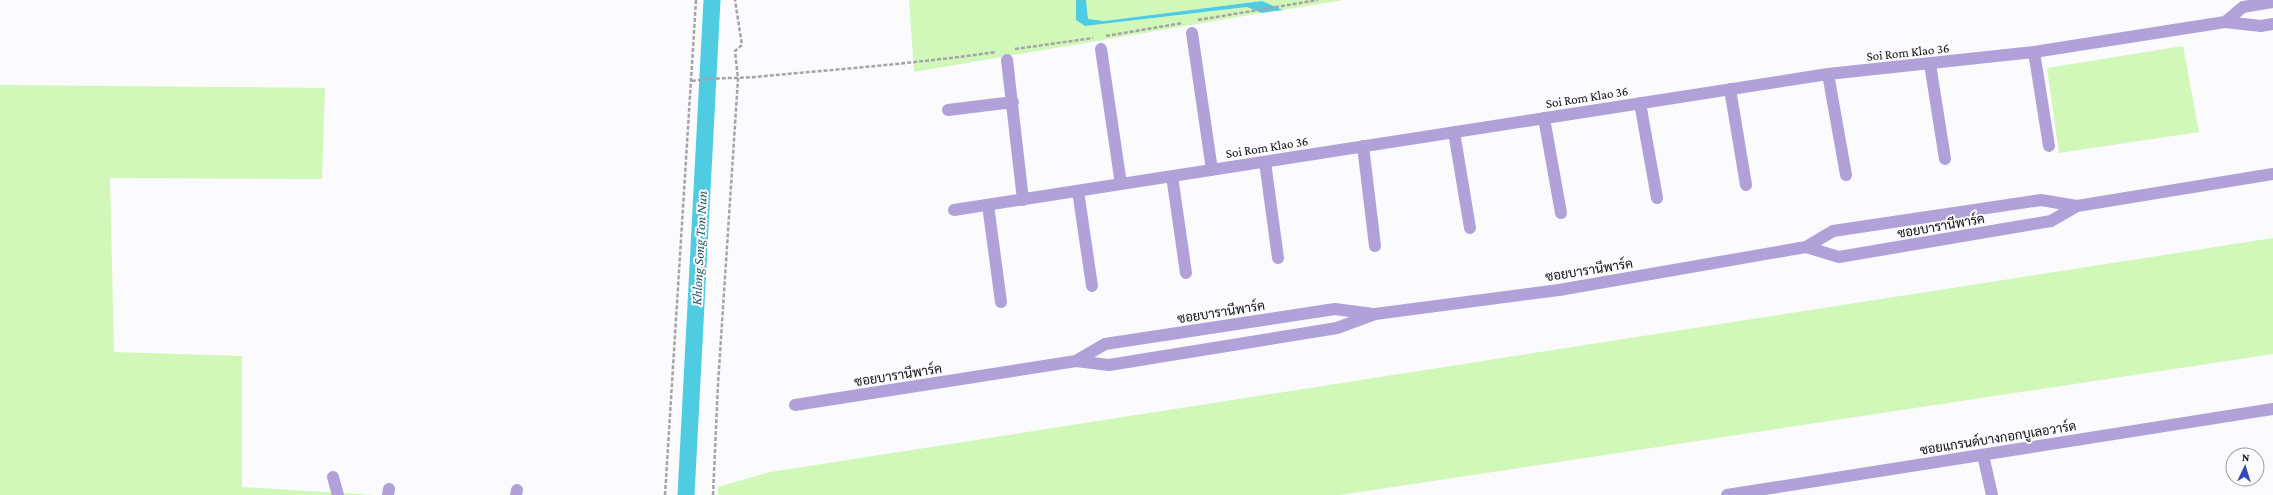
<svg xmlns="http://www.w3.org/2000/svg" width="2273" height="495" viewBox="0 0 2273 495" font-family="'Crimson Pro',Sarabun,serif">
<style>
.green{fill:#d1f8b8}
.water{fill:#50cce2}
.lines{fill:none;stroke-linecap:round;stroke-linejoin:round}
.canal{stroke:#50cce2;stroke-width:17}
.path{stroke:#a4a4a7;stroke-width:2.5;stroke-dasharray:4 2;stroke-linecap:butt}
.street{stroke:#b0a2d8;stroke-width:12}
.labels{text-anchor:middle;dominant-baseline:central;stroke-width:4;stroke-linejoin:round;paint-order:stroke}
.street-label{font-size:13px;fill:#0e0e12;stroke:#fbfbfe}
.water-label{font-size:14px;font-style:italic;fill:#255862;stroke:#fbfbfe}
</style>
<rect width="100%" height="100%" fill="#fbfbfe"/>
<path class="green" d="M 909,0 L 1076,0 L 1076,20 L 1085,26 L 1247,7 L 1262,13 L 914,72 Z
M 1086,0 L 1344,0 L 1283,10 L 1262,1 L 1104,21 L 1088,19 Z
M 2183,46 L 2199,132 L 2059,153 L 2047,68 Z
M 0,85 L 325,88 L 322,179 L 110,178 L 114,352 L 242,356 L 242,487 L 376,495 L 0,495 Z
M 2273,238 L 2273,354 L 1340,495 L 718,495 L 718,487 L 770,472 Z"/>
<path class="water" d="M 1076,0 L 1086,0 L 1088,19 L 1104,21 L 1262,1 L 1283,10 L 1262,13 L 1247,7 L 1085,26 L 1076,20 Z"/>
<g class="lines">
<path class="canal" d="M 686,495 L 712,0"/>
<path class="path" d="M 1198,20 L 1318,0
M 1106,36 L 1183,23
M 1015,49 L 1093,38
M 692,81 C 715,77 740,79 765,76 C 842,69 919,63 996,52
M 665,495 L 696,0
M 713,495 L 718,384 L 738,79 L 735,51 L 742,45 L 735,0"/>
<path class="street" d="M 2225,22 L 2243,7 L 2273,2
M 1192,33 L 1212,170
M 1101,49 L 1121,184
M 2034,52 L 2049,146
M 1007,60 L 1023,200
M 1930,64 L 1945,159
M 1828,74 L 1846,175
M 1730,89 L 1746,185
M 1640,103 L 1657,198
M 948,110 L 1013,102
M 1544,118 L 1561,213
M 1454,132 L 1470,228
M 1363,146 L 1375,246
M 1265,162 L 1278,258
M 1172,176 L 1186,273
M 1078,191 L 1092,286
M 988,205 L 1001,302
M 954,210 L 1828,74 L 2034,52 L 2225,22 L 2261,26 L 2273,24
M 1806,247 L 1839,257 L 2051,221 L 2077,206
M 1076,361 L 1105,344 L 1335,309 L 1373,314
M 795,405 L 1076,361 L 1109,365 L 1337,328 L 1375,314 L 1559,290 L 1806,247 L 1833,231 L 2041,200 L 2077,206 L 2273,174
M 1983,455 L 1992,495
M 333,477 L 338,495
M 388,495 L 389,489
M 516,495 L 517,490
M 1727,495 L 2273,409"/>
</g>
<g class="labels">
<g class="street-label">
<text transform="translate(1908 52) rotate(-6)">Soi Rom Klao 36</text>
<text transform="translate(1587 97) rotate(-9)">Soi Rom Klao 36</text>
<text transform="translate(1267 147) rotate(-9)">Soi Rom Klao 36</text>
<text transform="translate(1941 226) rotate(-10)">ซอยบารานีพาร์ค</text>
<text transform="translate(1589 270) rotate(-9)">ซอยบารานีพาร์ค</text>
<text transform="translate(1221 312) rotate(-9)">ซอยบารานีพาร์ค</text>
<text transform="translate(898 375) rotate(-9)">ซอยบารานีพาร์ค</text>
<text transform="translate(1998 438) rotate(-9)">ซอยแกรนด์บางกอกบูเลอวาร์ด</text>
</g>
<g class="water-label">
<text transform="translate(699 248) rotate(-87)">Khlong Song Ton Nun</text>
</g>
</g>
<g transform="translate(2245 467) rotate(4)"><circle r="19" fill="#fbfbfe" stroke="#9c9ca0"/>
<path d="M0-3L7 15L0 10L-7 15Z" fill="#3549bb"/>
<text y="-6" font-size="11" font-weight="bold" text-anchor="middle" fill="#0e0e12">N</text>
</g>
</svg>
